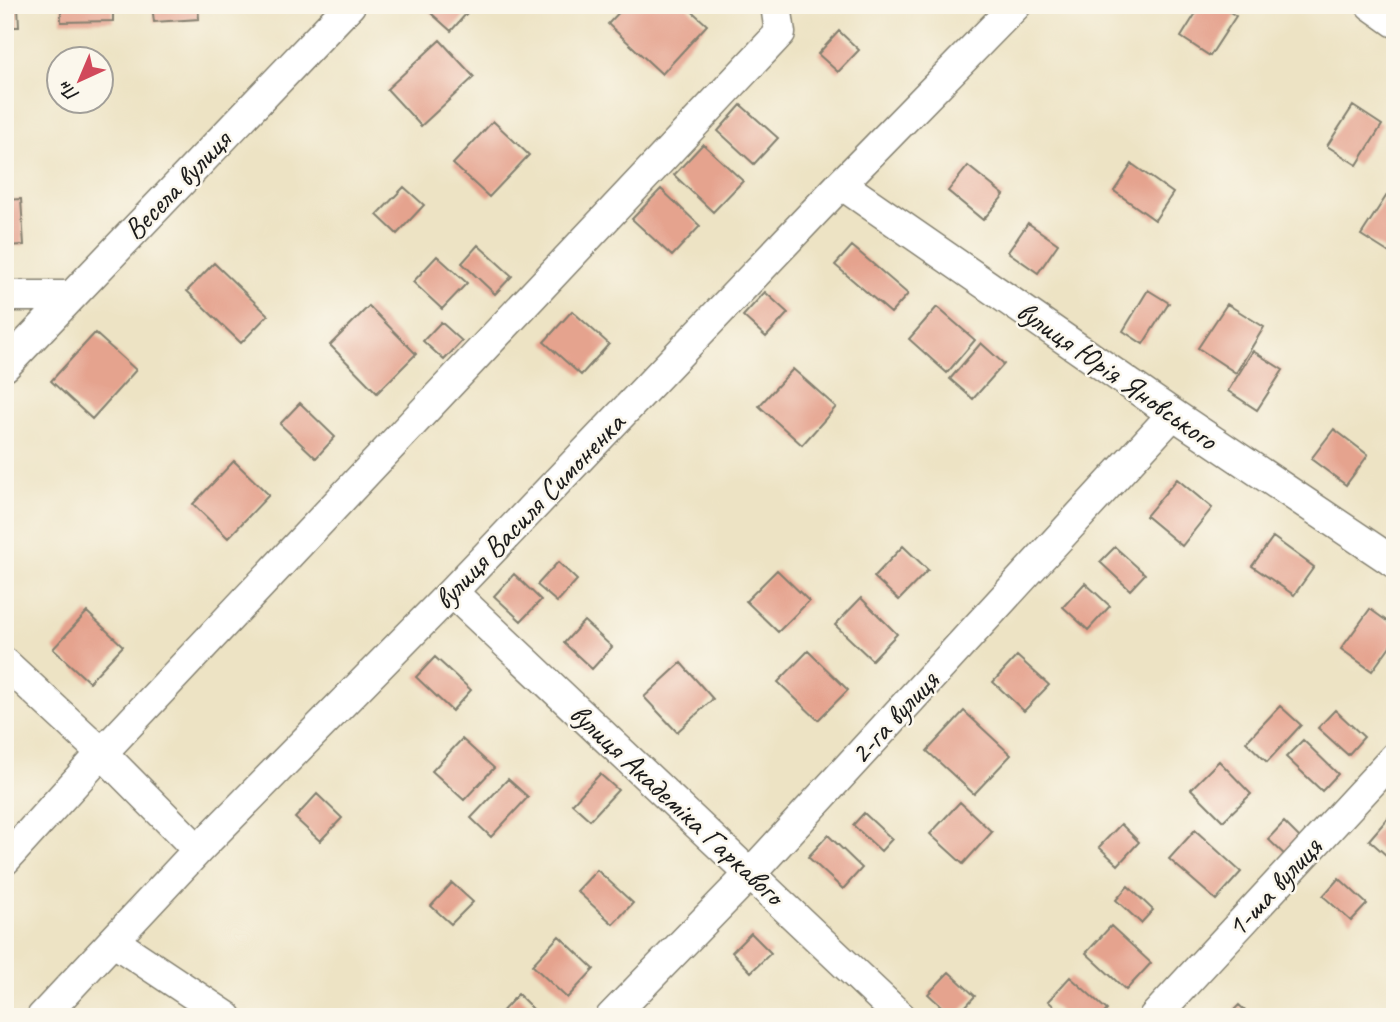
<svg xmlns="http://www.w3.org/2000/svg" width="1400" height="1022" viewBox="0 0 1400 1022" font-family="Caveat,sans-serif">
<style>
.building{fill:#e5a38e}
.lines{fill:none;stroke-linecap:round;stroke-linejoin:round}
.minor-casing{stroke:#848070;stroke-width:33}
.minor{stroke:#fff;stroke-width:30}
.labels{text-anchor:middle;dominant-baseline:central;stroke-width:5;stroke-linejoin:round;paint-order:stroke}
.street-label{font-size:30px;fill:#1c1c1c;stroke:#fbf7ec}
</style>
<rect width="100%" height="100%" fill="#fbf7ec"/>
<filter id="ink" filterUnits="userSpaceOnUse"><feTurbulence type="fractalNoise" baseFrequency=".0143" numOctaves="2"/><feDisplacementMap in="SourceGraphic" scale="14" xChannelSelector="R" yChannelSelector="G"/><feConvolveMatrix kernelMatrix="1 2 1 2 8 2 1 2 1" color-interpolation-filters="sRGB"/></filter>
<filter id="wash" filterUnits="userSpaceOnUse"><feTurbulence type="fractalNoise" baseFrequency=".00686" numOctaves="4" result="noise"/><feDisplacementMap in="SourceGraphic" scale="28" xChannelSelector="R" yChannelSelector="G"/><feGaussianBlur stdDeviation="1.57" result="paint"/><feColorMatrix in="noise" values="0 0 0 0 0 0 0 0 0 0 0 0 0 0 0 0 0 1.4 0 .05"/><feComposite in="paint" operator="in"/></filter>
<g filter="url(#wash)">
<rect width="100%" height="100%" fill="#ede3c4"/>
<g id="blocks">
<path class="building" d="M 5,5 L 18,5 L 19,27 L 5,27 Z
M 61,5 L 113,5 L 113,21 L 61,22 Z
M 152,5 L 198,5 L 199,19 L 154,22 Z
M 422,5 L 474,5 L 451,31 Z
M 626,5 L 685,5 L 707,25 L 662,74 L 608,24 Z
M 1201,5 L 1219,5 L 1236,16 L 1210,56 L 1181,37 Z
M 839,31 L 859,50 L 838,72 L 818,54 Z
M 440,40 L 474,77 L 421,126 L 387,89 Z
M 741,105 L 778,138 L 754,164 L 718,131 Z
M 1353,106 L 1382,125 L 1357,165 L 1327,146 Z
M 493,121 L 529,155 L 489,197 L 453,164 Z
M 703,144 L 743,181 L 713,212 L 674,175 Z
M 1132,164 L 1173,193 L 1155,220 L 1114,191 Z
M 968,166 L 1004,195 L 983,220 L 948,191 Z
M 404,187 L 424,205 L 397,234 L 377,215 Z
M 661,189 L 700,226 L 672,256 L 632,219 Z
M 1387,195 L 1395,201 L 1395,248 L 1391,254 L 1361,235 Z
M 21,199 L 24,245 L 5,246 L 5,200 Z
M 1028,223 L 1058,244 L 1038,273 L 1008,252 Z
M 478,245 L 512,276 L 495,294 L 462,263 Z
M 852,246 L 908,294 L 891,313 L 835,265 Z
M 437,256 L 467,283 L 442,309 L 413,282 Z
M 214,263 L 268,315 L 241,343 L 187,291 Z
M 1148,290 L 1169,303 L 1143,344 L 1123,331 Z
M 765,292 L 788,313 L 766,337 L 743,316 Z
M 1227,304 L 1264,327 L 1236,373 L 1198,348 Z
M 369,306 L 416,354 L 377,393 L 330,345 Z
M 937,307 L 975,340 L 947,373 L 909,339 Z
M 572,311 L 609,344 L 581,375 L 544,342 Z
M 441,322 L 462,341 L 444,360 L 423,341 Z
M 95,333 L 136,370 L 92,419 L 51,381 Z
M 981,343 L 1004,364 L 973,399 L 950,379 Z
M 1253,351 L 1283,370 L 1257,410 L 1228,391 Z
M 793,369 L 836,407 L 802,445 L 759,406 Z
M 300,403 L 335,437 L 316,458 L 280,424 Z
M 1334,429 L 1368,455 L 1346,485 L 1311,459 Z
M 234,461 L 269,495 L 228,538 L 193,504 Z
M 1177,479 L 1212,508 L 1182,546 L 1146,516 Z
M 1273,537 L 1314,567 L 1294,595 L 1252,566 Z
M 903,546 L 928,570 L 899,600 L 874,577 Z
M 1115,547 L 1145,574 L 1130,590 L 1100,562 Z
M 558,562 L 577,580 L 557,602 L 537,585 Z
M 777,570 L 809,601 L 778,632 L 746,601 Z
M 514,574 L 541,600 L 521,621 L 494,596 Z
M 1085,583 L 1110,606 L 1088,630 L 1063,607 Z
M 861,598 L 897,634 L 872,660 L 835,625 Z
M 1370,609 L 1395,627 L 1395,639 L 1372,671 L 1341,649 Z
M 87,612 L 123,646 L 89,682 L 53,649 Z
M 584,621 L 612,647 L 592,669 L 564,643 Z
M 808,651 L 848,690 L 818,720 L 778,682 Z
M 1017,656 L 1049,685 L 1024,711 L 993,682 Z
M 435,657 L 471,690 L 452,711 L 416,677 Z
M 681,663 L 713,699 L 677,732 L 644,697 Z
M 1280,706 L 1301,725 L 1267,762 L 1246,742 Z
M 1335,710 L 1364,737 L 1348,755 L 1318,728 Z
M 964,711 L 1011,755 L 974,794 L 927,751 Z
M 462,739 L 494,768 L 464,800 L 432,771 Z
M 1303,740 L 1338,774 L 1322,791 L 1286,757 Z
M 1219,761 L 1251,794 L 1223,821 L 1191,789 Z
M 600,774 L 618,790 L 590,820 L 572,804 Z
M 508,779 L 528,797 L 491,837 L 471,818 Z
M 317,794 L 342,818 L 320,841 L 295,818 Z
M 960,802 L 992,832 L 963,864 L 930,834 Z
M 1395,810 L 1395,863 L 1369,840 Z
M 864,813 L 892,839 L 881,851 L 853,825 Z
M 1284,822 L 1303,841 L 1288,858 L 1268,839 Z
M 1121,824 L 1139,842 L 1118,865 L 1099,847 Z
M 1195,830 L 1241,872 L 1216,900 L 1169,859 Z
M 828,835 L 862,868 L 843,889 L 808,857 Z
M 597,870 L 633,903 L 613,924 L 577,891 Z
M 1339,878 L 1367,904 L 1351,921 L 1323,896 Z
M 452,883 L 473,902 L 451,924 L 431,906 Z
M 1128,886 L 1153,910 L 1141,923 L 1116,900 Z
M 1111,926 L 1151,963 L 1126,990 L 1086,953 Z
M 751,933 L 771,953 L 751,972 L 732,952 Z
M 559,936 L 594,969 L 567,998 L 532,965 Z
M 949,972 L 975,996 L 956,1017 L 953,1017 L 928,994 Z
M 1070,977 L 1107,1010 L 1101,1017 L 1065,1017 L 1048,1001 Z
M 518,994 L 541,1017 L 501,1017 L 499,1015 Z
M 1239,1005 L 1252,1017 L 1227,1017 Z"/>
</g>
</g>
<g filter="url(#ink)">
<use href="#blocks" fill-opacity="0" stroke="#848070" stroke-width="2"/>
<g class="lines">
<g class="minor-casing">
<path id="minor" d="M 1371,5 L 1395,22
M 841,184 L 1173,414 L 1395,563
M 5,296 L 70,296
M 5,366 L 350,5
M 452,592 L 901,1017
M 5,663 L 102,753 L 198,850
M 5,860 L 102,753 L 780,33 L 776,5
M 113,941 L 227,1017
M 42,1017 L 198,850 L 452,592 L 841,184 L 1016,5
M 611,1017 L 751,873 L 1173,414
M 1154,1017 L 1395,757"/>
</g>
<use href="#minor" class="minor"/>
</g>
</g>
<g class="labels">
<g class="street-label">
<text transform="translate(177 185) rotate(-46)">Весела вулиця</text>
<text transform="translate(1117 375) rotate(35)">вулиця Юрія Яновського</text>
<text transform="translate(529 511) rotate(-46)">вулиця Василя Симоненка</text>
<text transform="translate(894 717) rotate(-47)">2-га вулиця</text>
<text transform="translate(677 804) rotate(43)">вулиця Академіка Гаркавого</text>
<text transform="translate(1274 887) rotate(-47)">1-ша вулиця</text>
</g>
</g>
<rect width="1400" height="1022" fill="none" stroke="#fbf7ec" stroke-width="28"/>
<g transform="translate(80 80) rotate(224)"><circle r="33" fill="#fbf7ec" stroke="#a29f99" stroke-width="2"/>
<path d="M0-5L12 26L0 18L-12 26Z" fill="#d1495b"/>
<text y="-10" font-size="19" font-weight="bold" text-anchor="middle" fill="#1c1c1c">Пн</text>
</g>
</svg>
